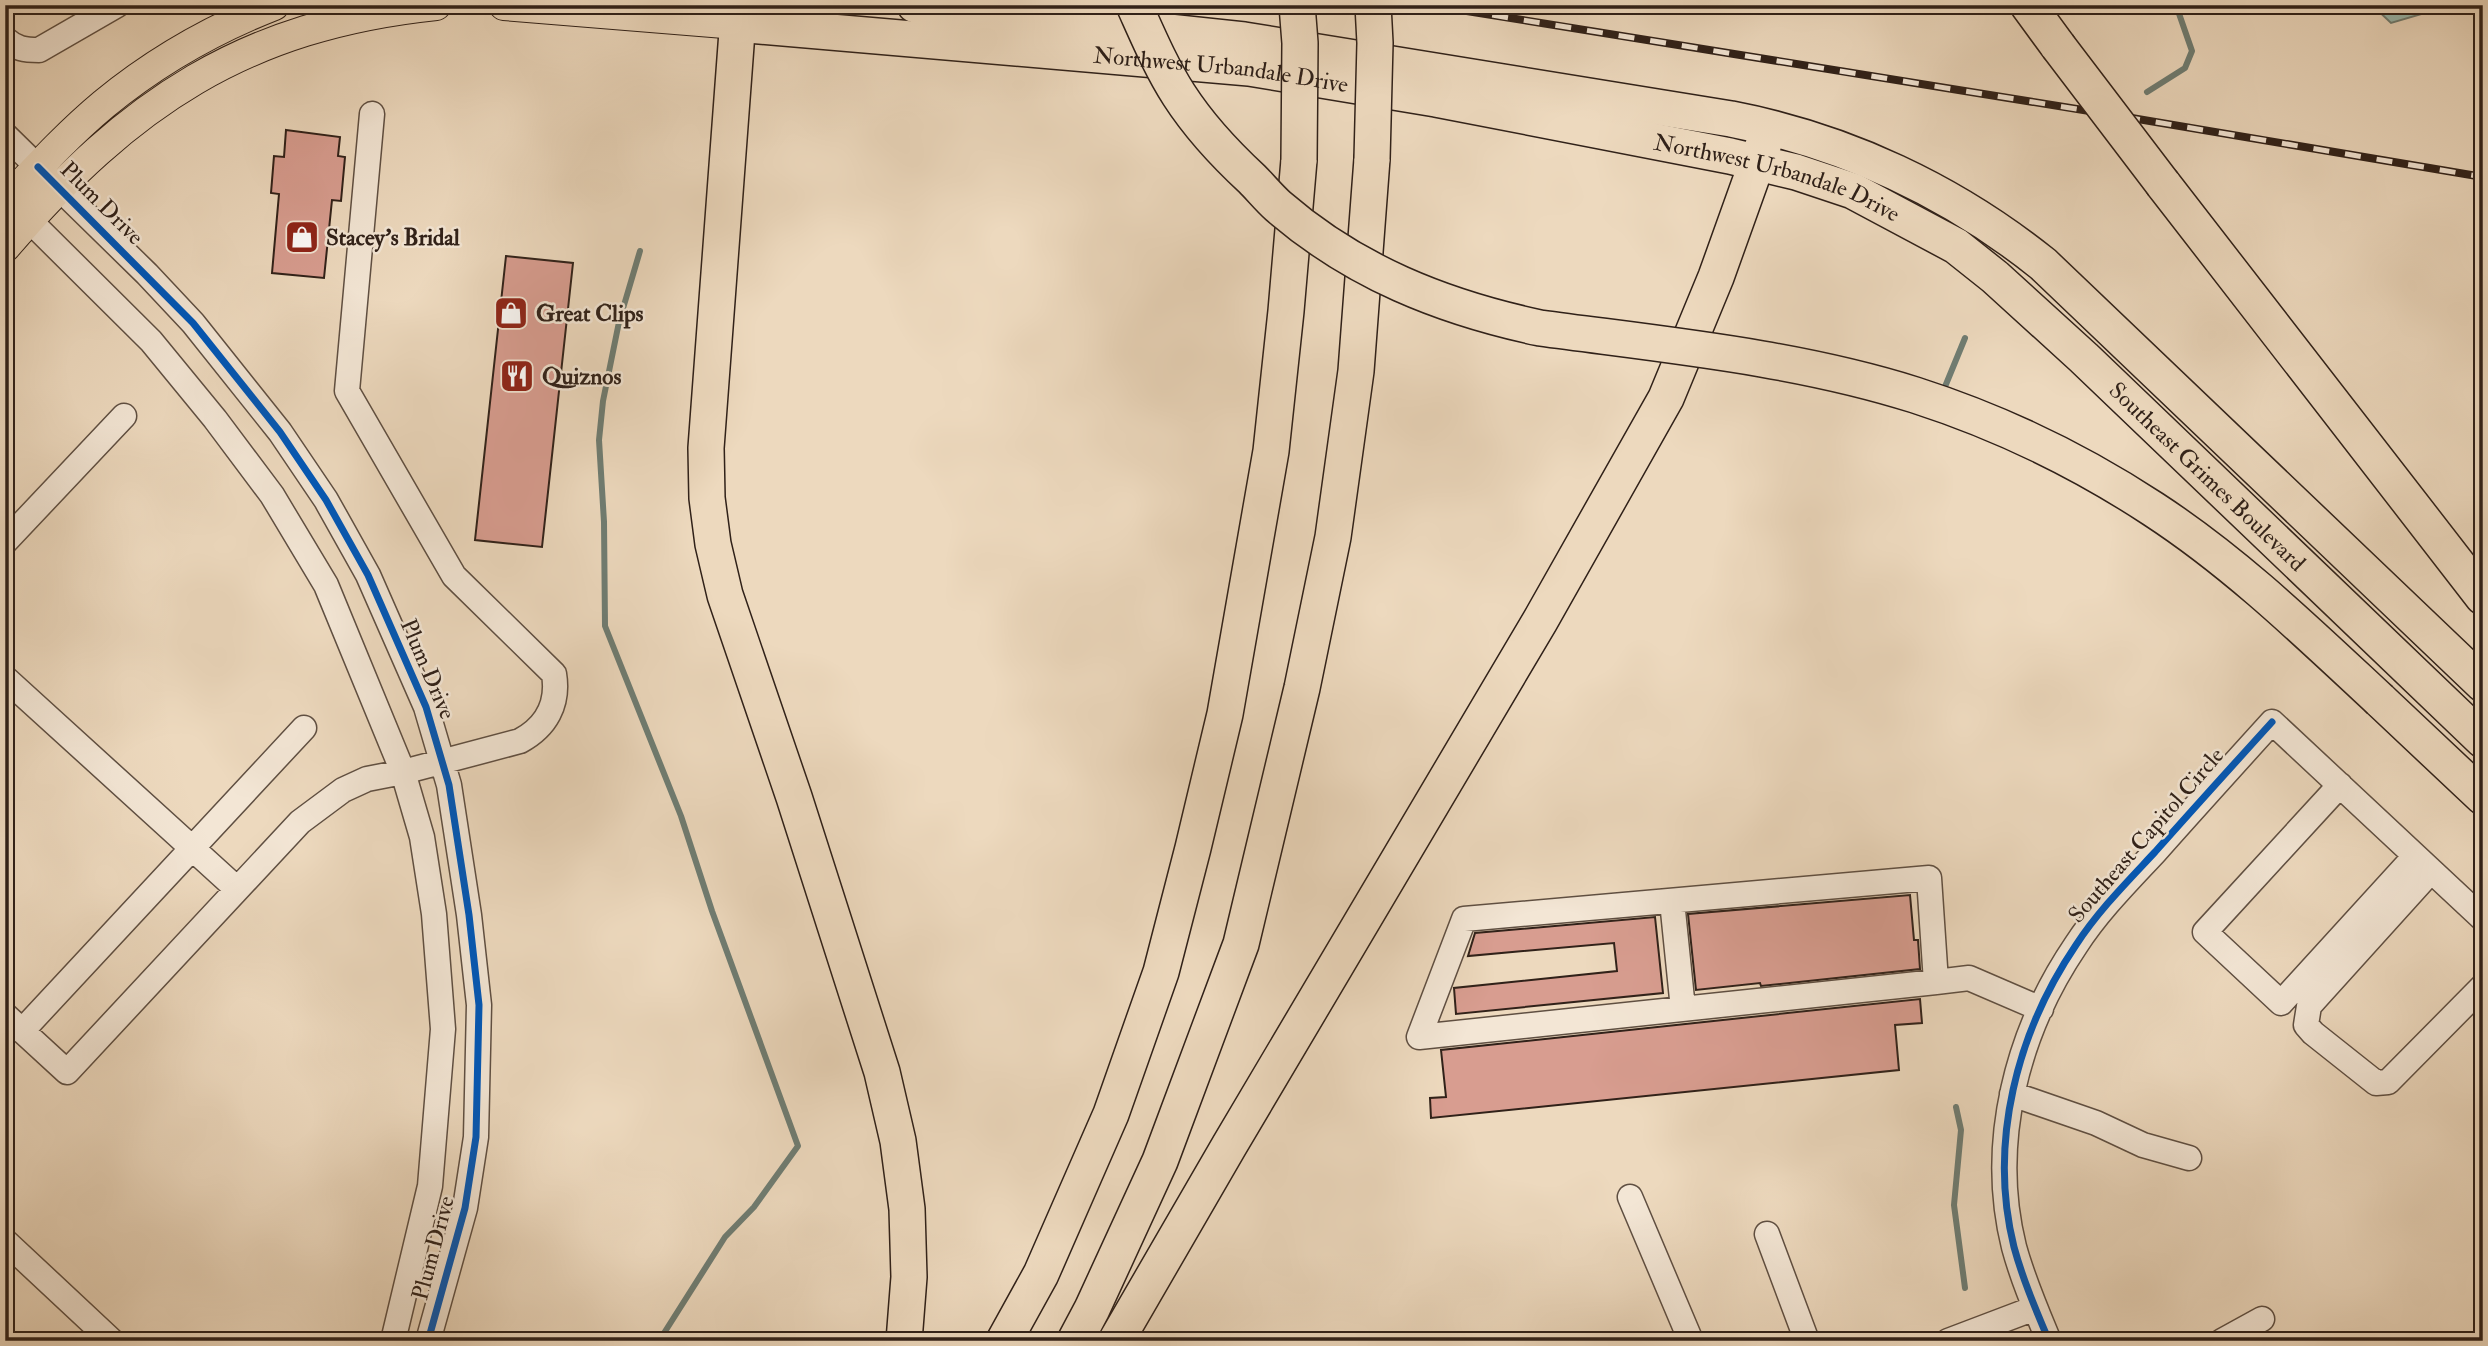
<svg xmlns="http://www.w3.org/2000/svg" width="2488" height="1346" viewBox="0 0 2488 1346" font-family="'IM FELL Double Pica',serif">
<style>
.water{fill:#99baaf;stroke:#6f7d73;stroke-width:2}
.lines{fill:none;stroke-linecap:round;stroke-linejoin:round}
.stream{stroke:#6f7d73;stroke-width:6}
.building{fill:#d89d90;stroke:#302119;stroke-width:2}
.minor-casing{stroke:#5f4f42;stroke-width:27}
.major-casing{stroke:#302119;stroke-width:32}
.highway-casing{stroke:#302119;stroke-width:38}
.minor{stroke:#f3e6d5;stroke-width:24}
.major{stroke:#edd9be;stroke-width:30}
.highway{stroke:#edd9be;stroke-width:35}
.rail-casing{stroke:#302119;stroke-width:8}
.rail{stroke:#f3e6d5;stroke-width:5;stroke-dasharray:16;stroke-linecap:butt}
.highway-bridge-casing{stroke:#302119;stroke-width:38;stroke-linecap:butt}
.highway-bridge{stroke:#edd9be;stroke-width:35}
.cycleway-casing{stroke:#f3e6d5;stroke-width:11}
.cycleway{stroke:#0057b8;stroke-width:7}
.labels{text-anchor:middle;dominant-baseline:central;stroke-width:5;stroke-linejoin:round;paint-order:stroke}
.street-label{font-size:23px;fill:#302119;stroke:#f3e6d5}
.poi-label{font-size:23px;font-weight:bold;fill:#302119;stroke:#f3e6d5;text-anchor:start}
</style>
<rect width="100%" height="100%" fill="#edd9be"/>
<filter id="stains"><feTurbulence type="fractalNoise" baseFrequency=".00286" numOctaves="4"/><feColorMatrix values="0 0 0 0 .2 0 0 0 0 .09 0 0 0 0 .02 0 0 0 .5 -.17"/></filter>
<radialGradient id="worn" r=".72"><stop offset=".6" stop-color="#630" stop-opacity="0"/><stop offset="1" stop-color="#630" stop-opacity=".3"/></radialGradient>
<path class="water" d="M 2372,5 L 2427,5 L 2425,13 L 2391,23 Z"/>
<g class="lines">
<path class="stream" d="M 2147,92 L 2185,68 L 2192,51 L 2176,5
M 640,251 L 619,322 L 603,401 L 599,440 L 604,522 L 605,626 L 681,816 L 712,911 L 798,1146 L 754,1207 L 725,1237 L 659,1341
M 1942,394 L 1965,338
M 1956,1107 L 1961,1130 L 1954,1205 L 1965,1288"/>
</g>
<path class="building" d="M 286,130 L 340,137 L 338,156 L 345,157 L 341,201 L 332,200 L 324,278 L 272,273 L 279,194 L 271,193 L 274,156 L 284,157 Z
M 506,256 L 573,263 L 542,547 L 475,540 Z
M 1910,895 L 1914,940 L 1918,940 L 1920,969 L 1761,986 L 1760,983 L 1696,990 L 1688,914 Z
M 1655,917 L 1663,993 L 1456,1014 L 1454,988 L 1617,971 L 1614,943 L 1468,956 L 1475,933 Z
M 1920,999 L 1922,1023 L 1895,1025 L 1899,1070 L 1431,1118 L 1430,1098 L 1446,1097 L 1441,1050 Z"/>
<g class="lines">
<g class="minor-casing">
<path id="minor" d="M 5,39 C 16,49 25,50 39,50 L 117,5
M 5,135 L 147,274 L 193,323 L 280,432 L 326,500 L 368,575 L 426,707 L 449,785 L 469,915 L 479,1005 L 476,1137 L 465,1208 L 428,1341
M 17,208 L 151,341 L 215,419 L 272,495 L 326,585 L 403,772 L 422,837 L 434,914 L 443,1029 L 430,1186 L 393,1341
M 5,542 L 124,416
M 5,678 L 237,889
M 2340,785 L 2205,932 L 2281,1003 L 2415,856
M 2431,871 L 2309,1006 L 2306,1025 L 2313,1033 L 2376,1083 L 2388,1082 L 2483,986
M 1672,901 L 1683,1009
M 1936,982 L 1929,878 L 1464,919 L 1419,1037 L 1936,982 L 1969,978 L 2041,1009
M 5,1015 L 67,1072 L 300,822 L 343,790 L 367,779 L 403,772 L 520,741 C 546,727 559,704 554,674 L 454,576 L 347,391 L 372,114
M 22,1031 L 304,728
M 2012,1094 L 2096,1123 L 2143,1145 L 2189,1158
M 1630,1197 L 1691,1341
M 1767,1234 L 1807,1341
M 5,1241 L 112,1341
M 1948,1341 L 2035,1308
M 2049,1341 C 2036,1310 2023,1280 2014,1247 C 1988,1143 2017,1032 2076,945 C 2098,911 2128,881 2155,852 C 2194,808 2233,765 2272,722 L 2483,919
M 2222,1341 L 2262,1319"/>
</g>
<g class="major-casing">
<path id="major" d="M 504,5 L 737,24
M 5,202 C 37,168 68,134 104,104 C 155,62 213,29 274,5
M 5,247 C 129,103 244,25 436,5"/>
</g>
<g class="highway-casing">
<g id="highway">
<path d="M 739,5 L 706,448 L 707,498 L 713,544 L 725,595 L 794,797 L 882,1072 L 898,1141 L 907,1209 L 909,1277 L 904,1341"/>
<path d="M 915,5 L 1244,40 L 1731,119 C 1845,141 1952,191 2043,264 L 2483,684"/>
<path d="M 2028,5 L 2058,46"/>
<path id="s1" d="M 737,24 L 1249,68 L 1436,99 L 1730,156 L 1796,172 L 1853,191 L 1956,246 L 1995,277 L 2084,358 L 2483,740"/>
<path d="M 2163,184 L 2483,597"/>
<path d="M 2380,700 L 2483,797"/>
<path d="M 1004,1341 L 1041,1274 L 1111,1114 L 1161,972 L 1193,848 L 1225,714 L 1271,451 L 1286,311 L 1299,160"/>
<path d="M 1075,1341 L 1092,1309 L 1160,1161 L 1241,944 L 1302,688 L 1333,537 L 1356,371 L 1372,159"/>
<path d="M 1116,1341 L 1229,1146 L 1540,621 L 1666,398 L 1716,277 L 1764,143"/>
</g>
</g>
<use href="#minor" class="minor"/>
<use href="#major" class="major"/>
<use href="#highway" class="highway"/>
<g class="rail-casing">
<path id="rail" d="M 1429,5 L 2108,114 L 2483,177"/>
</g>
<use href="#rail" class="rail"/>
<g class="highway-bridge-casing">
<path id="highway-bridge" d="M 1134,5 C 1148,36 1161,67 1179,95 C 1199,126 1225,154 1252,179 C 1261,188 1269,198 1278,206 C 1354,272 1442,307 1540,328 C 1665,345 1795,357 1915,395 C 1999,422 2080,461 2153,509 C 2236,563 2308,633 2380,700
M 1297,5 L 1300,43 L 1299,160
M 2058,46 L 2163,184
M 1372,159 L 1375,43 L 1373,5"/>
</g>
<use href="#highway-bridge" class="highway-bridge"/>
<g class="cycleway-casing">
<path id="cycleway" d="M 38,167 L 193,323 L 280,432 L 326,500 L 368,575 L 426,707 L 449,785 L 469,915 L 479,1005 L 476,1137 L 465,1208 L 428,1341
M 2049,1341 C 2036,1310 2023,1280 2014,1247 C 1988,1143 2017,1032 2076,945 C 2098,911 2128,881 2155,852 C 2194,808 2233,765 2272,722"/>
</g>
<use href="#cycleway" class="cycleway"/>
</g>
<defs>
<g id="shop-square" transform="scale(1.75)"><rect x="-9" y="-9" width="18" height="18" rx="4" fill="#8f2418" stroke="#f3e6d5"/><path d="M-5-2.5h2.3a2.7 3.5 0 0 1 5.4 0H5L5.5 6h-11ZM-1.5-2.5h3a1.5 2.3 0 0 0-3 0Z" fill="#fff"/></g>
<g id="restaurant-square" transform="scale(1.75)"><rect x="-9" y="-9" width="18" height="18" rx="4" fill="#8f2418" stroke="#f3e6d5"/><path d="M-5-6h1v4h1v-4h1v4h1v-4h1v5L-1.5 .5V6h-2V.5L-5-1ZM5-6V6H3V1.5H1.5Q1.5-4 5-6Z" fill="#fff"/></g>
</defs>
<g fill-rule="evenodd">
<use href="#shop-square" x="302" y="237"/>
<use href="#shop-square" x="511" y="313"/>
<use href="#restaurant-square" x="517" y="376"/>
</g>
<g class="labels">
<g class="street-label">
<text stroke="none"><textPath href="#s1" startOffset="486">Northwest Urbandale Drive</textPath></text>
<text stroke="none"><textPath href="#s1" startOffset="1054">Northwest Urbandale Drive</textPath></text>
<text transform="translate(102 203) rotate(45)">Plum Drive</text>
<text stroke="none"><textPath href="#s1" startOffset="1589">Southeast Grimes Boulevard</textPath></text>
<text transform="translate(428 669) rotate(67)">Plum Drive</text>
<text transform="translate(2146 835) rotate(-49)">Southeast Capitol Circle</text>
<text transform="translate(433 1248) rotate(-75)">Plum Drive</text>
</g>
<g class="poi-label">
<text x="326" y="237">Stacey's Bridal</text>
<text x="536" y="313">Great Clips</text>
<text x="542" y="376">Quiznos</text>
</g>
</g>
<rect width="2488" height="1346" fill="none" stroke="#edd9be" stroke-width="28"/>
<rect x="7" y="7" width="2474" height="1332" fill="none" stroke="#302119" stroke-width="3.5"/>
<rect x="14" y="14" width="2460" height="1318" fill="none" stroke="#302119" stroke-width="2"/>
<rect width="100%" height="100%" filter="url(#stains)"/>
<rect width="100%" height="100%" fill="url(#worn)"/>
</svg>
